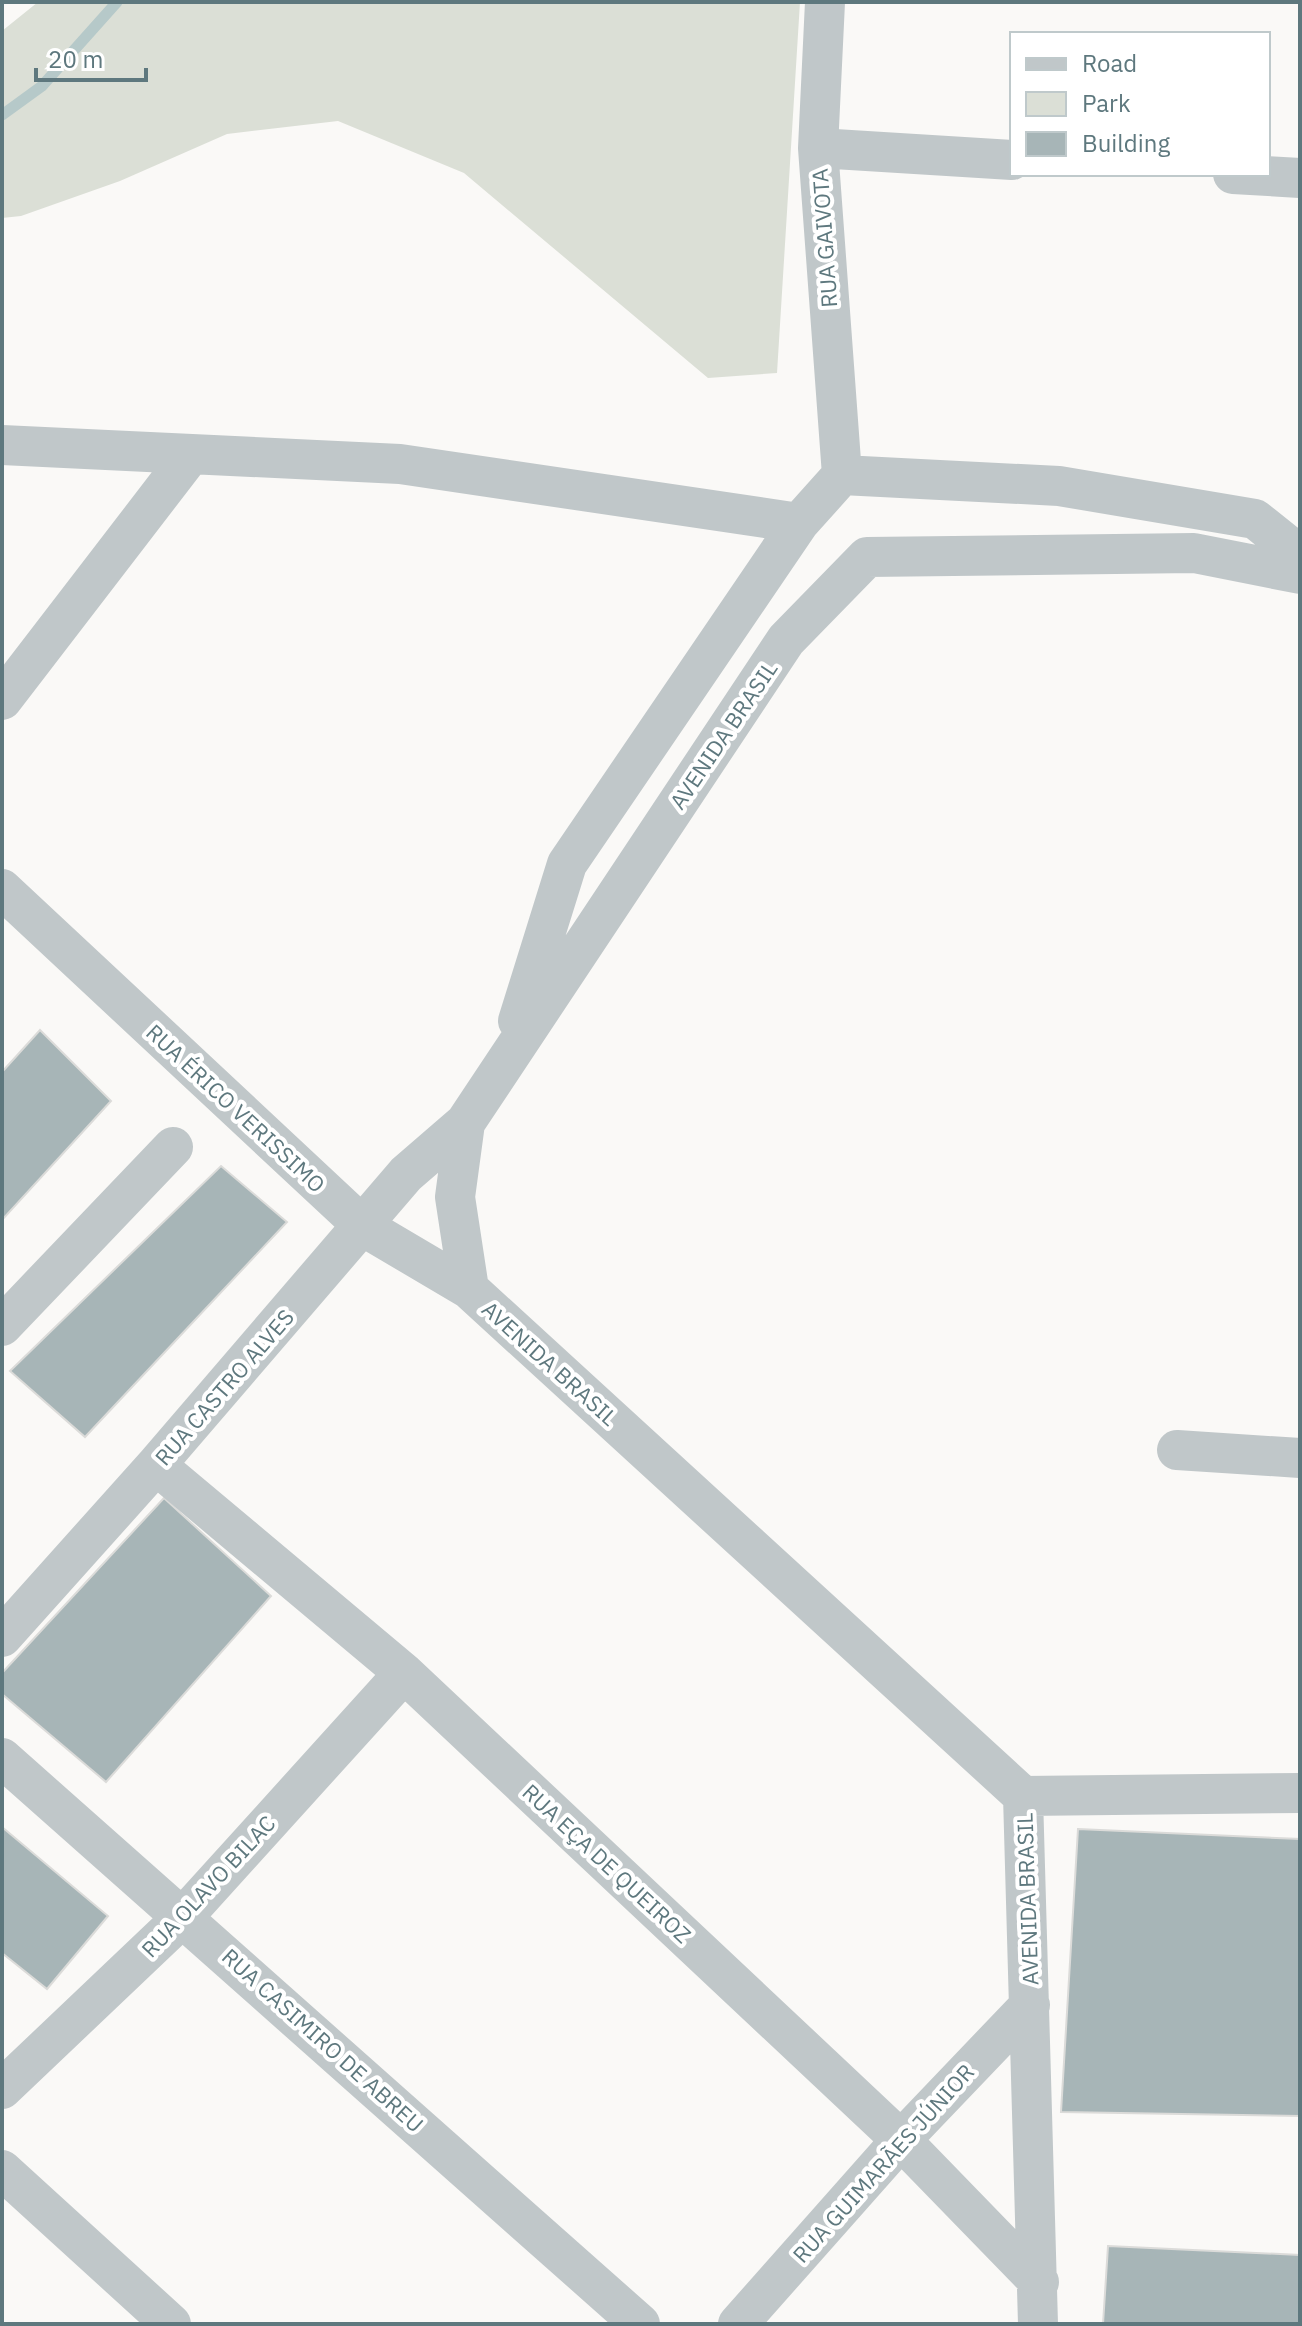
<svg xmlns="http://www.w3.org/2000/svg" width="1302" height="2326" viewBox="0 0 1302 2326" font-family="'IBM Plex Sans',sans-serif">
<style>
.green{fill:#dbdfd6}
.lines{fill:none;stroke-linecap:round;stroke-linejoin:round}
.stream{stroke:#b6c9c9;stroke-width:11}
.building{fill:#a7b5b7;stroke:#dbdbd9;stroke-width:2}
.minor{stroke:#c0c7c9;stroke-width:40}
.labels{text-anchor:middle;dominant-baseline:central;stroke-width:8;stroke-linejoin:round;paint-order:stroke}
.street-label{font-size:22px;fill:#5e787e;stroke:#fff}
</style>
<rect width="100%" height="100%" fill="#faf9f7"/>
<path class="green" d="M 38,2 L 800,2 L 777,373 L 708,378 L 464,173 L 338,121 L 227,134 L 120,181 L 21,216 L 2,218 L 2,31 Z"/>
<g class="lines">
<path class="stream" d="M 2,115 L 42,86 L 117,2"/>
</g>
<path class="building" d="M 40,1030 L 111,1101 L 2,1220 L 2,1072 Z
M 221,1166 L 287,1222 L 85,1437 L 10,1371 Z
M 164,1498 L 271,1596 L 106,1782 L 2,1694 L 2,1673 Z
M 2,1827 L 108,1916 L 47,1989 L 2,1953 Z
M 1078,1829 L 1300,1839 L 1300,2116 L 1061,2112 Z
M 1108,2246 L 1300,2255 L 1300,2324 L 1103,2324 Z"/>
<g class="lines">
<path class="minor" d="M 825,2 L 818,148 L 842,475
M 818,148 L 1012,160
M 1233,174 L 1300,178
M 2,445 L 400,464 L 799,523
M 2,700 L 191,454
M 2,889 L 364,1227 L 469,1289 L 1023,1796 L 1038,2324
M 518,1021 L 567,864 L 799,523 L 842,475 L 1059,486 L 1255,519 L 1300,555
M 469,1289 L 455,1197 L 465,1123 L 786,640 L 867,557 L 1194,553 L 1300,574
M 2,1326 L 173,1147
M 1177,1450 L 1300,1458
M 156,1465 L 404,1673 L 901,2140 L 1039,2282
M 2,1637 L 156,1465 L 406,1174 L 465,1123
M 2,1758 L 640,2324
M 1023,1796 L 1300,1793
M 2,2089 L 184,1916 L 404,1673
M 2,2170 L 171,2324
M 738,2324 L 901,2140 L 1030,2005"/>
</g>
<g class="labels">
<g class="street-label">
<text transform="translate(824 238) rotate(-94)">RUA GAIVOTA</text>
<text transform="translate(723 735) rotate(-56)">AVENIDA BRASIL</text>
<text transform="translate(236 1108) rotate(43)">RUA ÉRICO VERISSIMO</text>
<text transform="translate(550 1363) rotate(42)">AVENIDA BRASIL</text>
<text transform="translate(224 1387) rotate(-49)">RUA CASTRO ALVES</text>
<text transform="translate(607 1863) rotate(43)">RUA EÇA DE QUEIROZ</text>
<text transform="translate(208 1886) rotate(-47)">RUA OLAVO BILAC</text>
<text transform="translate(1027 1899) rotate(-92)">AVENIDA BRASIL</text>
<text transform="translate(323 2040) rotate(42)">RUA CASIMIRO DE ABREU</text>
<text transform="translate(883 2163) rotate(-48)">RUA GUIMARÃES JÚNIOR</text>
</g>
</g>
<rect width="1302" height="2326" fill="none" stroke="#5e787e" stroke-width="8"/>
<rect x="1010" y="32" width="260" height="144" fill="#ffffff" stroke="#bfc9cb" stroke-width="2"/>
<rect x="1026" y="58" width="40" height="12" fill="#c0c7c9" stroke="#bfc9cb" stroke-width="2"/>
<text x="1082" y="72" font-size="24" fill="#5e787e">Road</text>
<rect x="1026" y="92" width="40" height="24" fill="#dbdfd6" stroke="#bfc9cb" stroke-width="2"/>
<text x="1082" y="112" font-size="24" fill="#5e787e">Park</text>
<rect x="1026" y="132" width="40" height="24" fill="#a7b5b7" stroke="#bfc9cb" stroke-width="2"/>
<text x="1082" y="152" font-size="24" fill="#5e787e">Building</text>
<path d="M36 68v12h110v-12" fill="none" stroke="#5e787e" stroke-width="4"/>
<text x="48" y="68" font-size="24" fill="#5e787e" stroke="#ffffff" stroke-width="6" paint-order="stroke">20 m</text>
</svg>
